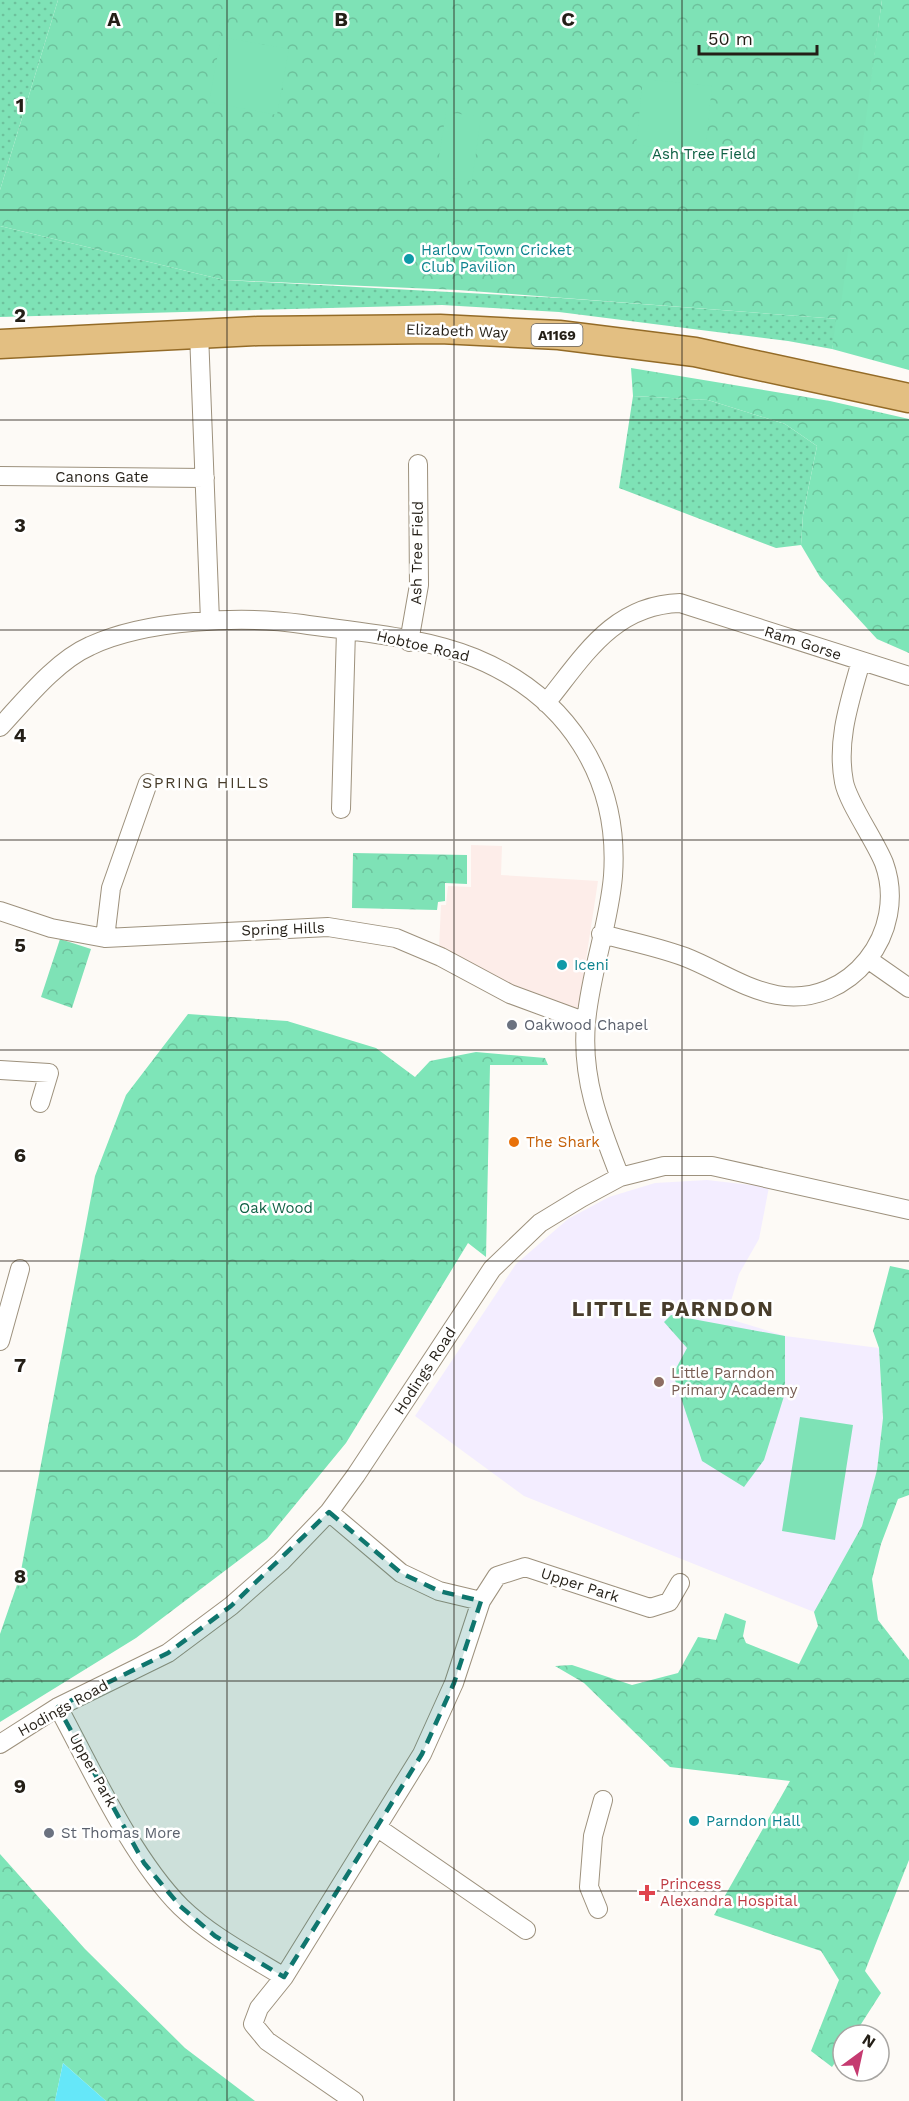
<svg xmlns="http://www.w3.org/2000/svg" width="909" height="2101" viewBox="0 0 909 2101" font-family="'Work Sans',sans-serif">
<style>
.commercial{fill:#fdede9}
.education{fill:#f3edff}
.grass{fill:url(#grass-dots)}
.forest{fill:url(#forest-crowns)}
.park{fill:url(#park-crowns)}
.pitch{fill:#7ee2b6}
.water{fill:#65e7f9}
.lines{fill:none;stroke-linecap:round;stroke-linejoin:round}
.minor-casing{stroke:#9d917d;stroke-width:20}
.primary-casing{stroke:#946b27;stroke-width:31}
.minor{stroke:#fff;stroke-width:18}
.primary{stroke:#e3bf82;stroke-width:28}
.marked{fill:#0f766e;fill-opacity:0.2;stroke:#0f766e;stroke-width:4.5;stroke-dasharray:12 8;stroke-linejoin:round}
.grid{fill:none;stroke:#241f17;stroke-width:1.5;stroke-opacity:0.55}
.culture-dot{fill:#0f9aa8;stroke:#fff;stroke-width:2}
.worship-dot{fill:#6b7280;stroke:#fff;stroke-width:2}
.food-dot{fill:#e8710a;stroke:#fff;stroke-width:2}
.education-dot{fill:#8d6e63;stroke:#fff;stroke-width:2}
.health-dot{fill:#e0444e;stroke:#fff;stroke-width:2}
.labels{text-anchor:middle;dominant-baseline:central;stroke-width:5;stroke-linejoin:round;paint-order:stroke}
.shield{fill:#fff;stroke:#66625d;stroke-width:1.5}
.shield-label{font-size:14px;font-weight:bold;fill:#241f17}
.park-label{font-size:15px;fill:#0f6145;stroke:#fff}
.culture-label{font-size:15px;fill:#0d838f;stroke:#fff;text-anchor:start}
.street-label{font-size:15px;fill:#241f17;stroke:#fff}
.worship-label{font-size:15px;fill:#5b616d;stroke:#fff;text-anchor:start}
.food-label{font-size:15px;fill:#c56008;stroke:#fff;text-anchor:start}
.education-label{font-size:15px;fill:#785e54;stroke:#fff;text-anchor:start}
.health-label{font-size:15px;fill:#be3a42;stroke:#fff;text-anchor:start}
.neighbourhood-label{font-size:16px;letter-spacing:1.5px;fill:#483d2b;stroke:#fff}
.district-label{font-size:21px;font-weight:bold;letter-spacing:1.5px;fill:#483d2b;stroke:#fff}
.grid-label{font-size:20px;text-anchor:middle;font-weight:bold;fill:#241f17;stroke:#fff;stroke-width:5;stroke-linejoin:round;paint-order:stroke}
</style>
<defs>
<pattern id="grass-dots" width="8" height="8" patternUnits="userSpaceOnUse" patternTransform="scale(1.5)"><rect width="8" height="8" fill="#7ee2b6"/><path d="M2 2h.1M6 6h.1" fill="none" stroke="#6dc19c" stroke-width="1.8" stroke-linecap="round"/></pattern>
<pattern id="forest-crowns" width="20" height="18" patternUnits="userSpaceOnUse" patternTransform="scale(1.5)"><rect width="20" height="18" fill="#7ee5b8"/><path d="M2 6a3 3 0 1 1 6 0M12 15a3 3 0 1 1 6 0" fill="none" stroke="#6dc49d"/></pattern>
<pattern id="park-crowns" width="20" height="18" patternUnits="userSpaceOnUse" patternTransform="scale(1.5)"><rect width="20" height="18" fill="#7ee2b6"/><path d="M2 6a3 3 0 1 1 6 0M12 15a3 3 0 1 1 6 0" fill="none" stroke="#6dc19c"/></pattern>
</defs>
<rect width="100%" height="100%" fill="#fdfaf6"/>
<path class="commercial" d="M 471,845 L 502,846 L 501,875 L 598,881 L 578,1012 L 515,991 L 439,948 L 441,905 L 446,905 L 448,886 L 471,887 Z"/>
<path class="education" d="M 707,1180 L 769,1187 L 759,1239 L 739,1274 L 726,1318 L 785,1336 L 879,1348 L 883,1418 L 877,1470 L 862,1526 L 814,1612 L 524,1496 L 415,1416 L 516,1264 L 568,1219 L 609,1197 L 655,1183 Z"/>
<path class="grass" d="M 0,0 L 58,0 L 0,190 Z
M 0,226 L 224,280 L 561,298 L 839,319 L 832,349 L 788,341 L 559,312 L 442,305 L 0,317 Z
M 633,396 L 708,400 L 785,424 L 817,446 L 803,515 L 801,545 L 776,548 L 619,488 Z"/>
<path class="forest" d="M 882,0 L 909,0 L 909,370 L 832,349 Z
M 631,368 L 830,401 L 909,419 L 909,653 L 877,639 L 820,577 L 801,545 L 803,515 L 817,446 L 785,424 L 708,400 L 633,396 Z
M 188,1014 L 287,1021 L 376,1048 L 415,1077 L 430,1061 L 476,1052 L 545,1058 L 548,1065 L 490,1065 L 486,1257 L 468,1243 L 346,1443 L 267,1539 L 136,1638 L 0,1722 L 0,1634 L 20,1576 L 95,1176 L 126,1095 Z
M 890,1266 L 909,1270 L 909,1495 L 898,1499 L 881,1544 L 872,1579 L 878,1620 L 909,1660 L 909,1860 L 865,1971 L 881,1993 L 854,2035 L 843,2035 L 843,2051 L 832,2067 L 811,2051 L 839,1980 L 821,1951 L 714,1915 L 790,1781 L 670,1767 L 584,1683 L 555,1666 L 572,1665 L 632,1685 L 678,1673 L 698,1637 L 716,1640 L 725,1613 L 746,1621 L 743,1636 L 746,1643 L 799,1664 L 818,1626 L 814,1612 L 862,1526 L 877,1470 L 883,1418 L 879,1348 L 873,1331 Z
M 671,1315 L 785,1336 L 785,1393 L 764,1460 L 744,1487 L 702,1461 L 673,1374 L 687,1348 L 664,1322 Z
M 0,1854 L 85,1949 L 185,2048 L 255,2101 L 106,2101 L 63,2063 L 55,2101 L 0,2101 Z"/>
<path class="park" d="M 58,0 L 882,0 L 839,319 L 458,290 L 224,280 L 0,226 L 0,190 Z
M 353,853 L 467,855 L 467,884 L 445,883 L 445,901 L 438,902 L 437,910 L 352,908 Z
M 60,939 L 91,949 L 72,1008 L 41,997 Z"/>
<path class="pitch" d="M 221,37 L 289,49 L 277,115 L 209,102 Z
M 643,79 L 712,86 L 705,152 L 636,145 Z
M 446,112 L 481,117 L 472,181 L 436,176 Z
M 800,1417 L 853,1425 L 835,1540 L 782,1531 Z"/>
<path class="water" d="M 63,2063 L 106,2101 L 55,2101 Z"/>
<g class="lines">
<g class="minor-casing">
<path id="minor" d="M 199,333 L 210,621
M 0,476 L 205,478
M 409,642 L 419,585 L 418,464
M 546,703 C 584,656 613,605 680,603 L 909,676
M 0,727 C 25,700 56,661 90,646 C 145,620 242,615 302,624 C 357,632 424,637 475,658 C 567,696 620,777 613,876 C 609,925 590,973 586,1023 C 581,1079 600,1126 620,1177
M 341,809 L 346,630
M 0,911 L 51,928 L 105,938 L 328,927 L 396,938 L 441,957 L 510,994 L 586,1022
M 601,934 C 629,941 658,947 685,957 C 716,969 744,989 777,995 C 850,1008 909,932 884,863 C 875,840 848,803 844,782 C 836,740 850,701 861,661
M 105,938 L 111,888 L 148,783
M 869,960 L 909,988
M 0,1070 L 49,1073 L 40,1103
M 0,1341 L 20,1269
M 329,1512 L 401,1573 L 439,1591 L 481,1601
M 58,1707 C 92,1770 132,1858 181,1907 C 211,1936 248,1955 284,1977
M 0,1744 L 58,1707 L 168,1653 L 231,1606 L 281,1562 L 329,1512 L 356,1475 L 492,1269 L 540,1223 L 581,1198 L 620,1177 L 664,1166 L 712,1166 L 909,1210
M 378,1828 L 526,1930
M 598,1909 L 589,1887 L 593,1836 L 603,1800
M 354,2101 L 267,2041 L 253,2024 L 259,2008 L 284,1977 L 422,1754 L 454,1683 L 481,1601 L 497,1576 L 525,1567 L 650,1608 L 669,1602 L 680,1583"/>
</g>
<g class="primary-casing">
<path id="primary" d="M 0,344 L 258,331 L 440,329 L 559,335 L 695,352 L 909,398"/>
</g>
<use href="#minor" class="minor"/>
<use href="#primary" class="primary"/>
</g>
<path class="marked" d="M 329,1512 L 401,1573 L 439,1591 L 481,1601 L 454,1683 L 422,1754 L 284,1977 L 215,1936 L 180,1906 L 144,1863 L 58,1707 L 168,1653 L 231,1606 Z"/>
<path class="grid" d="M 227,0 L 227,2101M 454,0 L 454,2101M 682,0 L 682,2101M 0,210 L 909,210M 0,420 L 909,420M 0,630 L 909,630M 0,840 L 909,840M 0,1050 L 909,1050M 0,1261 L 909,1261M 0,1471 L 909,1471M 0,1681 L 909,1681M 0,1891 L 909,1891"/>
<g class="culture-dot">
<circle cx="409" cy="259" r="6"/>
<circle cx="562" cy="965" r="6"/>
<circle cx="694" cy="1821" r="6"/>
</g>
<g class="worship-dot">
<circle cx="512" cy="1025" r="6"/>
<circle cx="49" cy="1833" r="6"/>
</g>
<circle class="food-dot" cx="514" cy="1142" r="6"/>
<circle class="education-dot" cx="659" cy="1382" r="6"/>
<path class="health-dot" d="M644 1884h6v6h6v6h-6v6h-6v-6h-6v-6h6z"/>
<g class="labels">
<rect class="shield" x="531.5" y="324" width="51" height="22" rx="4.5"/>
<g class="shield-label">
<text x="557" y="335">A1169</text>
</g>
<g class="park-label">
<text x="704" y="154">Ash Tree Field</text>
<text x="276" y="1208">Oak Wood</text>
</g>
<g class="culture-label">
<text x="421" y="250">Harlow Town Cricket<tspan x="421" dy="17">Club Pavilion</tspan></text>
<text x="574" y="965">Iceni</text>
<text x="706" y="1821">Parndon Hall</text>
</g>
<g class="street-label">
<text transform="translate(457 331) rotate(2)">Elizabeth Way</text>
<text x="102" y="477">Canons Gate</text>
<text transform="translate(417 553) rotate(-89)">Ash Tree Field</text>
<text transform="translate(803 643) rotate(18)">Ram Gorse</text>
<text transform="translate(423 646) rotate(13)">Hobtoe Road</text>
<text transform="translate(283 929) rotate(-2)">Spring Hills</text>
<text transform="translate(425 1371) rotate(-57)">Hodings Road</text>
<text transform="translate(580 1585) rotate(18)">Upper Park</text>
<text transform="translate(63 1708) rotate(-29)">Hodings Road</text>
<text transform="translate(93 1770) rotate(61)">Upper Park</text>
</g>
<g class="worship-label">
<text x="524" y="1025">Oakwood Chapel</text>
<text x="61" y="1833">St Thomas More</text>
</g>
<g class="food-label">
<text x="526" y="1142">The Shark</text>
</g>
<g class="education-label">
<text x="671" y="1373">Little Parndon<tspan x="671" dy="17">Primary Academy</tspan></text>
</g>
<g class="health-label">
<text x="660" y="1884">Princess<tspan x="660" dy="17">Alexandra Hospital</tspan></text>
</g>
<g class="neighbourhood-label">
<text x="206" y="782">SPRING HILLS</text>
</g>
<g class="district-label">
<text x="673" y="1308">LITTLE PARNDON</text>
</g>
</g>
<g class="grid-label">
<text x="114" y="26">A</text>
<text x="341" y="26">B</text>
<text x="568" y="26">C</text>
<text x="20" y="112">1</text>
<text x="20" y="322">2</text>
<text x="20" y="532">3</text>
<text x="20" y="742">4</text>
<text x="20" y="952">5</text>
<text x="20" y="1162">6</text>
<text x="20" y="1372">7</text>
<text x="20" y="1583">8</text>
<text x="20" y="1793">9</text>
</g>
<g transform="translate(861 2053) rotate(33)"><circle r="28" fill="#ffffff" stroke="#a7a5a2" stroke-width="1.5"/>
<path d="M0-4.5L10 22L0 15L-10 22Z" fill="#c53a70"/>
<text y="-9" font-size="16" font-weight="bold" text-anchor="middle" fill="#241f17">N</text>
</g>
<path d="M699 45v9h118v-9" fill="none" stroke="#241f17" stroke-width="3"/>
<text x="708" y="45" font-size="18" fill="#241f17" stroke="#ffffff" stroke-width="4.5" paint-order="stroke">50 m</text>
</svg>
